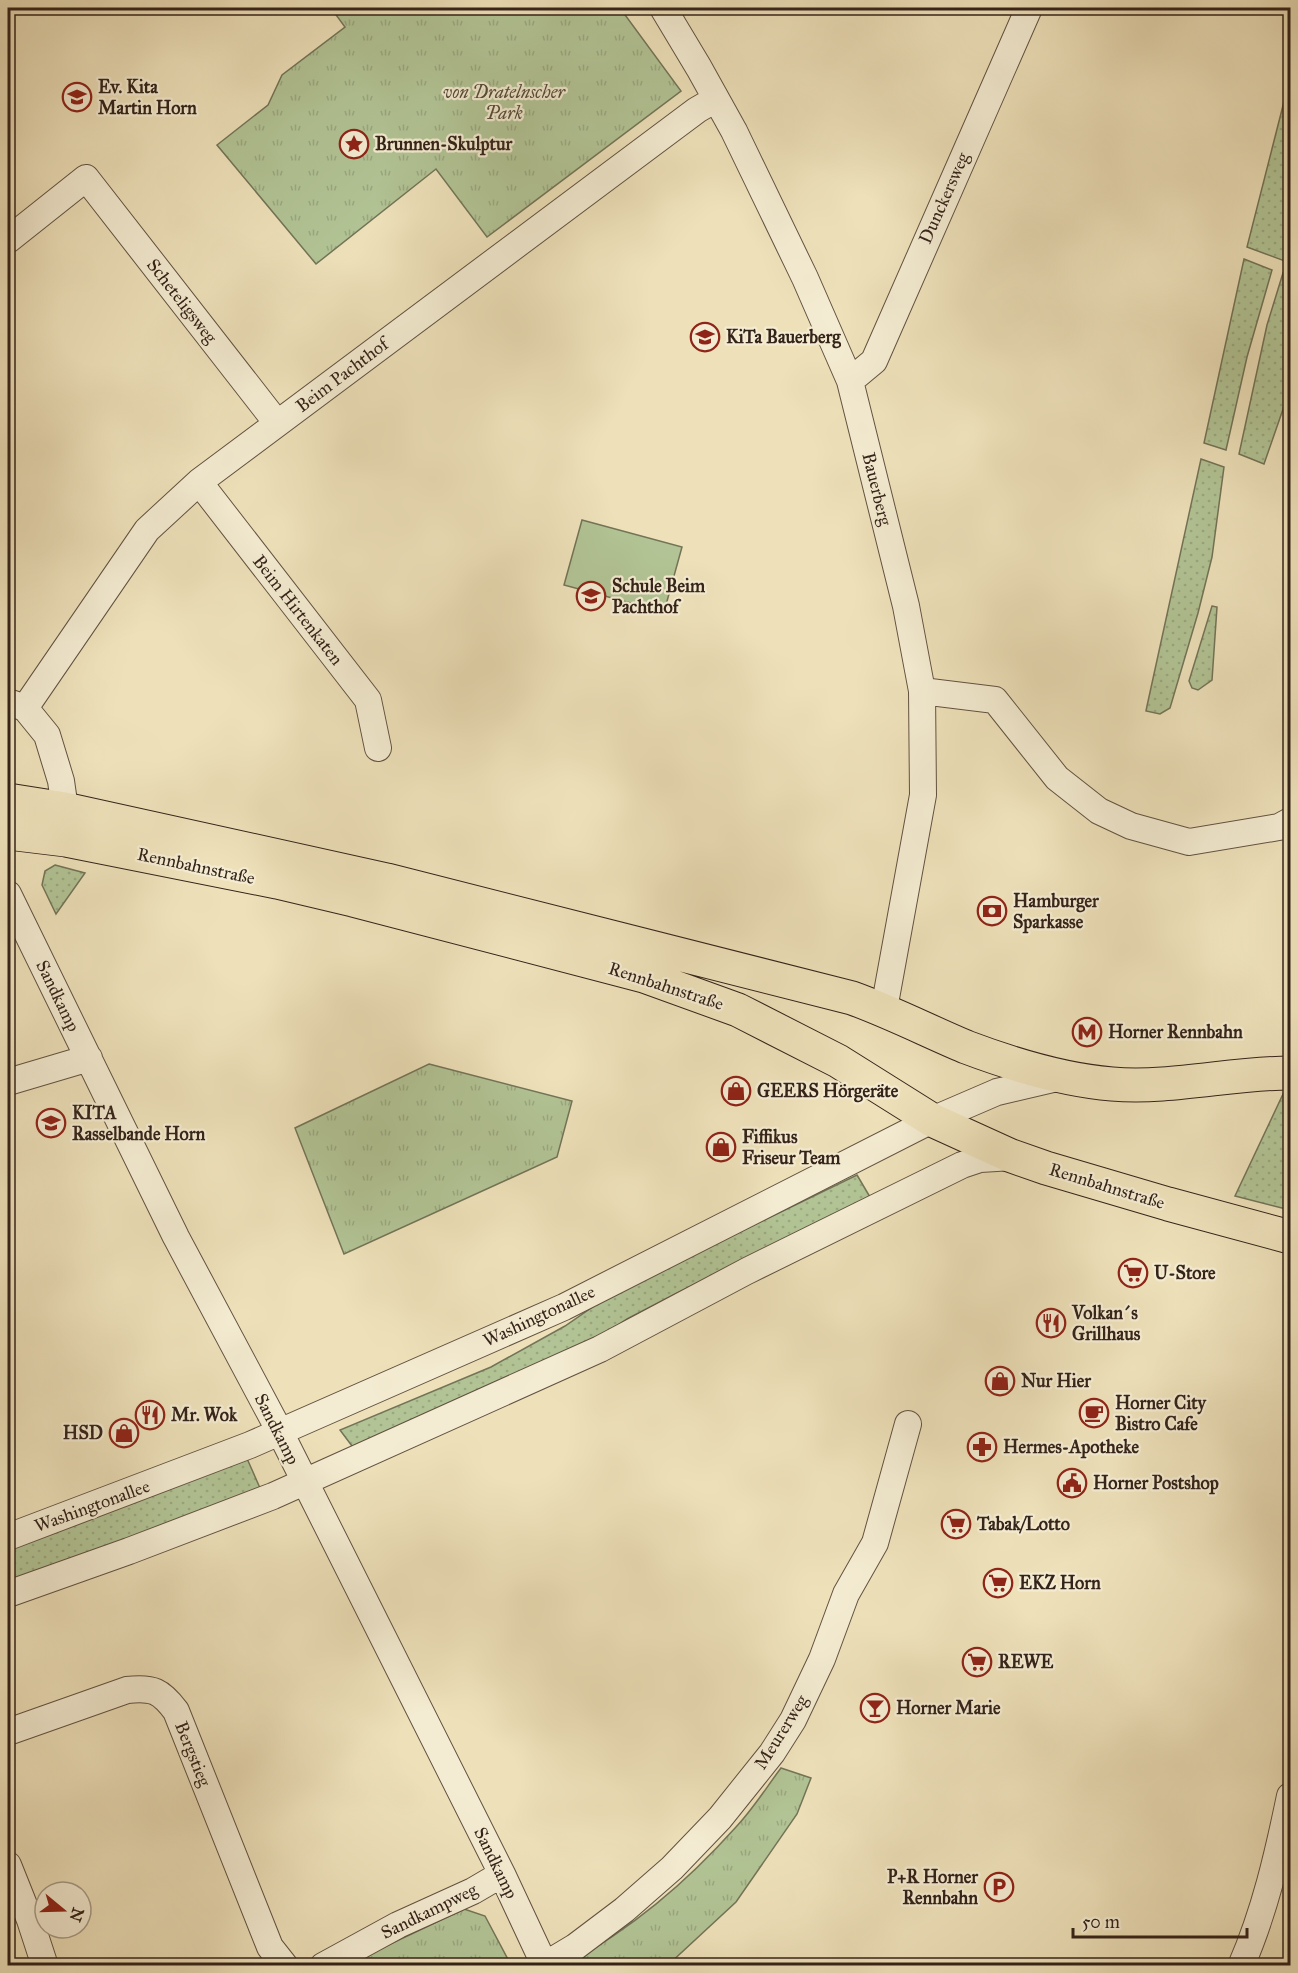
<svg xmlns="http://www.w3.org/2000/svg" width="1298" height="1973" viewBox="0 0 1298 1973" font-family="'IM FELL Great Primer',serif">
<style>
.grass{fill:url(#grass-dots);stroke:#737457;stroke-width:1.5}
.park{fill:url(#park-tufts);stroke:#737457;stroke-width:1.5}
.pitch{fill:#b2c495;stroke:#737457;stroke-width:1.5}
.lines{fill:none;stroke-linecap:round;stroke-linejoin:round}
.minor-casing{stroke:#625241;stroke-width:28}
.major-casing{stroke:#342319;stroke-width:35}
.minor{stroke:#f4ecd2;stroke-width:26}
.major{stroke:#eee1ba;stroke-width:33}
.labels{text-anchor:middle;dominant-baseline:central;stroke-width:4.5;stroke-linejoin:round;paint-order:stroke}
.poi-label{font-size:18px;font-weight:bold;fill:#342319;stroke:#f4ecd2;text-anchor:start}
.park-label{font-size:18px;font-style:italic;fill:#544b38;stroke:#f4ecd2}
.street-label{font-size:18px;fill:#342319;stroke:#f4ecd2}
</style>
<defs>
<pattern id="grass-dots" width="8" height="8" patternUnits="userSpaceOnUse" patternTransform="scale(1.5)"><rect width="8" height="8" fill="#b2c495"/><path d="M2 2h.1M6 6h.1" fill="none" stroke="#9aa880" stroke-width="1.8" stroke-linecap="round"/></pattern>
<pattern id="park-tufts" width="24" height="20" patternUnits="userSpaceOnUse" patternTransform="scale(1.5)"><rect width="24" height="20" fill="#b2c495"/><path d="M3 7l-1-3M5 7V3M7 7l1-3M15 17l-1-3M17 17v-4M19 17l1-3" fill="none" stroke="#9aa880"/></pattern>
</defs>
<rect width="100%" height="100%" fill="#eee1ba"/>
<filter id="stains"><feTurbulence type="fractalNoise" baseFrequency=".00333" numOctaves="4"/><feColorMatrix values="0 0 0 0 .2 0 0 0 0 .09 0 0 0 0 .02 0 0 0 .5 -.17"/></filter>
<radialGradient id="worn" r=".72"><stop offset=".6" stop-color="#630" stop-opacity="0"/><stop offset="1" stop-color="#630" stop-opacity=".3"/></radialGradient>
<path class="grass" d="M 1290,78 L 1290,263 L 1247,247 Z
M 1244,259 L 1272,270 L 1247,357 L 1226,450 L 1204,443 Z
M 1283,273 L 1290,275 L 1290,389 L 1264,464 L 1239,454 L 1267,325 Z
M 1201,459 L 1224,467 L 1212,557 L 1198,613 L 1170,708 L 1160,714 L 1146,711 L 1147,706 Z
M 1212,606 L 1217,607 L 1212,680 L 1198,690 L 1192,688 L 1189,681 Z
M 55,865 L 85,873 L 56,914 L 42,885 L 45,871 Z
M 1284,1092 L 1290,1092 L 1290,1210 L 1235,1196 Z
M 857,1175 L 870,1197 L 677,1293 L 627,1319 L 590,1344 L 355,1450 L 340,1430 L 491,1367 L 565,1326 L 610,1295 Z
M 245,1454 L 260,1488 L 8,1584 L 8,1544 Z"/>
<path class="park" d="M 331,8 L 620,8 L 681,91 L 487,237 L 436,169 L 316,264 L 217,145 L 268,105 L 282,75 L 345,27 Z
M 429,1064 L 572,1101 L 557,1157 L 344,1254 L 295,1128 Z
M 781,1768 L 811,1778 L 797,1814 L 736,1902 L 668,1965 L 565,1966 C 633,1927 684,1885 736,1827 C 753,1809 766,1788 781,1768 Z
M 464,1909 L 485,1916 L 511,1965 L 344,1966 Z"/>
<path class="pitch" d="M 582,520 L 682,547 L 664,612 L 564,585 Z"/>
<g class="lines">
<g class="minor-casing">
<path id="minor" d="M 663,8 L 699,68 L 734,131 L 805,278 L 850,381 L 906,606 L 922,691 L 923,795 L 884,1009
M 8,240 L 86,178 L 277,423
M 850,381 L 874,361 L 1029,8
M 199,482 L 368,700 L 378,748
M 922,691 L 995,700 L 1057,778 L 1099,811 L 1131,826 L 1189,842 L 1279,827 L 1290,821
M 8,702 L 25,708 L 47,735 L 61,781 L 65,809
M 25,708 L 147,530 L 199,482 L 697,110 L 716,99
M 8,894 L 176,1237 L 280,1432 L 502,1874 L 545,1966
M 8,1082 L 89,1058
M 8,1537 L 250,1445 L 564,1307 L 932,1120 L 997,1092 L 1061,1077
M 8,1594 L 129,1551 L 273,1496 L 600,1349 L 747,1271 L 962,1165 L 980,1159 L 1013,1157
M 8,1732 L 127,1690 C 153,1687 161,1691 176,1711 L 270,1947 L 285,1966
M 8,1865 L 30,1920 L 45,1966
M 545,1965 L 575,1947 L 624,1910 L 672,1868 L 720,1818 L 772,1753 L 793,1720 L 822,1659 L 846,1594 L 875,1543 L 908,1424
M 323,1966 L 398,1925 L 473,1891 L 502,1874
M 1241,1966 C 1265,1911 1278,1854 1290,1796"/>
</g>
<g class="major-casing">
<path id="major" d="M 8,800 L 65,809 L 387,880 L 852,998 C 891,1012 928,1031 966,1047 C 1011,1064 1064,1080 1112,1084 C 1170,1089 1232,1073 1290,1073
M 8,833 L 66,840 L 277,882 L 353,900 L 644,976 L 738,1010 L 838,1061 L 932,1120 L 1009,1155 L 1046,1168 L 1168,1204 L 1290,1237"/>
</g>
<use href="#minor" class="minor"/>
<use href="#major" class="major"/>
</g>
<defs>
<g id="school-ring" transform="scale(1.5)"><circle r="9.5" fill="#f4ecd2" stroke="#8f2418" stroke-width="1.5"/><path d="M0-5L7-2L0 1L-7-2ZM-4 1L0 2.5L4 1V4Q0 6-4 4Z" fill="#8f2418"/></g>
<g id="sight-ring" transform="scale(1.5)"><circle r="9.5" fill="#f4ecd2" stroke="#8f2418" stroke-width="1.5"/><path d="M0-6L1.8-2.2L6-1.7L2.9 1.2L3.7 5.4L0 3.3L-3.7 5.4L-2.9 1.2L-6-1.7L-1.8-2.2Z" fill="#8f2418"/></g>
<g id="bank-ring" transform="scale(1.5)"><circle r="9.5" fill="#f4ecd2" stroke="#8f2418" stroke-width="1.5"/><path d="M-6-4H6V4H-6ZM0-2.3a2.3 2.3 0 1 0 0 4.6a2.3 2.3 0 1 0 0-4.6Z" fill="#8f2418"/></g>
<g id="metro-ring" transform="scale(1.5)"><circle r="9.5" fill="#f4ecd2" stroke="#8f2418" stroke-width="1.5"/><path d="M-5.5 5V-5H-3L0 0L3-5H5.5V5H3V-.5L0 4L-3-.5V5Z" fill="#8f2418"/></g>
<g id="shop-ring" transform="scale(1.5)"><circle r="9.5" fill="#f4ecd2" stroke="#8f2418" stroke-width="1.5"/><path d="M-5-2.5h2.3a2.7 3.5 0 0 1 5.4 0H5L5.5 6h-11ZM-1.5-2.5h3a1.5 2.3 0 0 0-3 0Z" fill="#8f2418"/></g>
<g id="supermarket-ring" transform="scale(1.5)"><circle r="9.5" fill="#f4ecd2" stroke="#8f2418" stroke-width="1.5"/><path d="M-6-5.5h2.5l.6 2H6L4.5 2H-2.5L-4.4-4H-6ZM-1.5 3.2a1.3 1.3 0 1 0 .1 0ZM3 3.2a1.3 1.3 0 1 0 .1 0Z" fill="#8f2418"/></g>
<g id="restaurant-ring" transform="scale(1.5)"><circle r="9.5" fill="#f4ecd2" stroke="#8f2418" stroke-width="1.5"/><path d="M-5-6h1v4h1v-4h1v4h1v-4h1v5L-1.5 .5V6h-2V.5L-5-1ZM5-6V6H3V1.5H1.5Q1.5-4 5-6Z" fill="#8f2418"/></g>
<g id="cafe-ring" transform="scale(1.5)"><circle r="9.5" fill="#f4ecd2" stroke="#8f2418" stroke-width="1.5"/><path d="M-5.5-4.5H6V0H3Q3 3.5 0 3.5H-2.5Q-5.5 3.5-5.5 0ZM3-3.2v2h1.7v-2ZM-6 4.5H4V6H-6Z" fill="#8f2418"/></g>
<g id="pharmacy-ring" transform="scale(1.5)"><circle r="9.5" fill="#f4ecd2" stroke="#8f2418" stroke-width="1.5"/><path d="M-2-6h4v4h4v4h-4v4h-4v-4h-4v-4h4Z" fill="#8f2418"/></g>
<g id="civic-ring" transform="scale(1.5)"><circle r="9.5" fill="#f4ecd2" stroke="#8f2418" stroke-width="1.5"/><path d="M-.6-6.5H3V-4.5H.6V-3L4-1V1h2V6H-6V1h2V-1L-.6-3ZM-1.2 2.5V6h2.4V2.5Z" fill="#8f2418"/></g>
<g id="bar-ring" transform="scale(1.5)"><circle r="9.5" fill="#f4ecd2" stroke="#8f2418" stroke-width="1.5"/><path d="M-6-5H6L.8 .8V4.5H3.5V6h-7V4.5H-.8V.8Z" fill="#8f2418"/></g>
<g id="parking-ring" transform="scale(1.5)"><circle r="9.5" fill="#f4ecd2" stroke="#8f2418" stroke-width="1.5"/><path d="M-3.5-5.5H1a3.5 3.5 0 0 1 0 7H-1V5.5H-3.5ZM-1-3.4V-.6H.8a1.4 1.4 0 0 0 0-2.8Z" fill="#8f2418"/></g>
</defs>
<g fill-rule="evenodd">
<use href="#school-ring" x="77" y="97"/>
<use href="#sight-ring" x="354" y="144"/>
<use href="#school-ring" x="705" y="337"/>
<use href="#school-ring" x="591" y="596"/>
<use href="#bank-ring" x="992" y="911"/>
<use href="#metro-ring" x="1087" y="1032"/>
<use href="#shop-ring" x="736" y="1091"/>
<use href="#school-ring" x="51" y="1123"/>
<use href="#shop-ring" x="721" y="1147"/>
<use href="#supermarket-ring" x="1133" y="1273"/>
<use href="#restaurant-ring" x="1051" y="1323"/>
<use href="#shop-ring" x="1000" y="1381"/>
<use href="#cafe-ring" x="1094" y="1413"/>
<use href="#restaurant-ring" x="150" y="1415"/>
<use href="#shop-ring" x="124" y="1433"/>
<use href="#pharmacy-ring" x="982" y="1447"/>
<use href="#civic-ring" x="1072" y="1483"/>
<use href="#supermarket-ring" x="956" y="1524"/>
<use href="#supermarket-ring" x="998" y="1583"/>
<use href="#supermarket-ring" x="977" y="1662"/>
<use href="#bar-ring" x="875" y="1708"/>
<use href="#parking-ring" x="999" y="1887"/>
</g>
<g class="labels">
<g class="poi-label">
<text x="98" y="87">Ev. Kita<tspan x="98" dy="21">Martin Horn</tspan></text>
<text x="375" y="144">Brunnen-Skulptur</text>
<text x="726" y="337">KiTa Bauerberg</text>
<text x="612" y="586">Schule Beim<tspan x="612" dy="21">Pachthof</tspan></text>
<text x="1013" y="901">Hamburger<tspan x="1013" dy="21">Sparkasse</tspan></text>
<text x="1108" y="1032">Horner Rennbahn</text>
<text x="757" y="1091">GEERS Hörgeräte</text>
<text x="72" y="1113">KITA<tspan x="72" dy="21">Rasselbande Horn</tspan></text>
<text x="742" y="1137">Fiffikus<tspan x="742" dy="21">Friseur Team</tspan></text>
<text x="1154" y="1273">U-Store</text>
<text x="1072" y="1313">Volkan´s<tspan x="1072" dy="21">Grillhaus</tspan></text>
<text x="1021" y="1381">Nur Hier</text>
<text x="1115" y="1403">Horner City<tspan x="1115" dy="21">Bistro Cafe</tspan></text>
<text x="171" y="1415">Mr. Wok</text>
<text x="103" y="1433" text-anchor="end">HSD</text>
<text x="1003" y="1447">Hermes-Apotheke</text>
<text x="1093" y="1483">Horner Postshop</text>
<text x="977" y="1524">Tabak/Lotto</text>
<text x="1019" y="1583">EKZ Horn</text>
<text x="998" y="1662">REWE</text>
<text x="896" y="1708">Horner Marie</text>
<text x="978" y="1877" text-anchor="end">P+R Horner<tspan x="978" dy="21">Rennbahn</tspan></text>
</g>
<g class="park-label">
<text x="504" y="92">von Dratelnscher<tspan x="504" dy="21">Park</tspan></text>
</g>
<g class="street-label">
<text transform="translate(944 198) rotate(-66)">Dunckersweg</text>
<text transform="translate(182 301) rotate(52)">Scheteligsweg</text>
<text transform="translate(342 375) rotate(-37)">Beim Pachthof</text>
<text transform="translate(877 489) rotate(76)">Bauerberg</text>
<text transform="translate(298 610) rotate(52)">Beim Hirtenkaten</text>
<text transform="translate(196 866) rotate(12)">Rennbahnstraße</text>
<text transform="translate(666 986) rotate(18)">Rennbahnstraße</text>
<text transform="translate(58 996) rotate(64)">Sandkamp</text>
<text transform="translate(1107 1186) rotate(17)">Rennbahnstraße</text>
<text transform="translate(539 1316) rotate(-25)">Washingtonallee</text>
<text transform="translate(277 1429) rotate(63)">Sandkamp</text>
<text transform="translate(92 1506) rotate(-20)">Washingtonallee</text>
<text transform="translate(781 1732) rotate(-58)">Meurerweg</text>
<text transform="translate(193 1754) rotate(68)">Bergstieg</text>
<text transform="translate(496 1863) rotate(64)">Sandkamp</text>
<text transform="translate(429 1911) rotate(-26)">Sandkampweg</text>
</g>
</g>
<rect width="1298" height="1973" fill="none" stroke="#eee1ba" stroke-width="30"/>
<rect x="9" y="9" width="1280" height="1955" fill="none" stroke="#342319" stroke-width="3"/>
<rect x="15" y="15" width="1268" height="1943" fill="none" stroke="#342319" stroke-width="1.5"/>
<g transform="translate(63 1910) rotate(109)"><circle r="28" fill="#f4ecd2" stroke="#a79c88" stroke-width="1.5"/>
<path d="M0-4.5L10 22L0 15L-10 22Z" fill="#8f2418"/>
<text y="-9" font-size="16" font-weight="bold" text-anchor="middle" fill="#342319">N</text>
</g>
<path d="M1073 1928v9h174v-9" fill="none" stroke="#342319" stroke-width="3"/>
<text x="1082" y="1928" font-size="18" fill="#342319" stroke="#f4ecd2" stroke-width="4.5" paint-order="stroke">50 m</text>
<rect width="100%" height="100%" filter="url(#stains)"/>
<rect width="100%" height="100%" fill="url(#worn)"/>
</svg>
